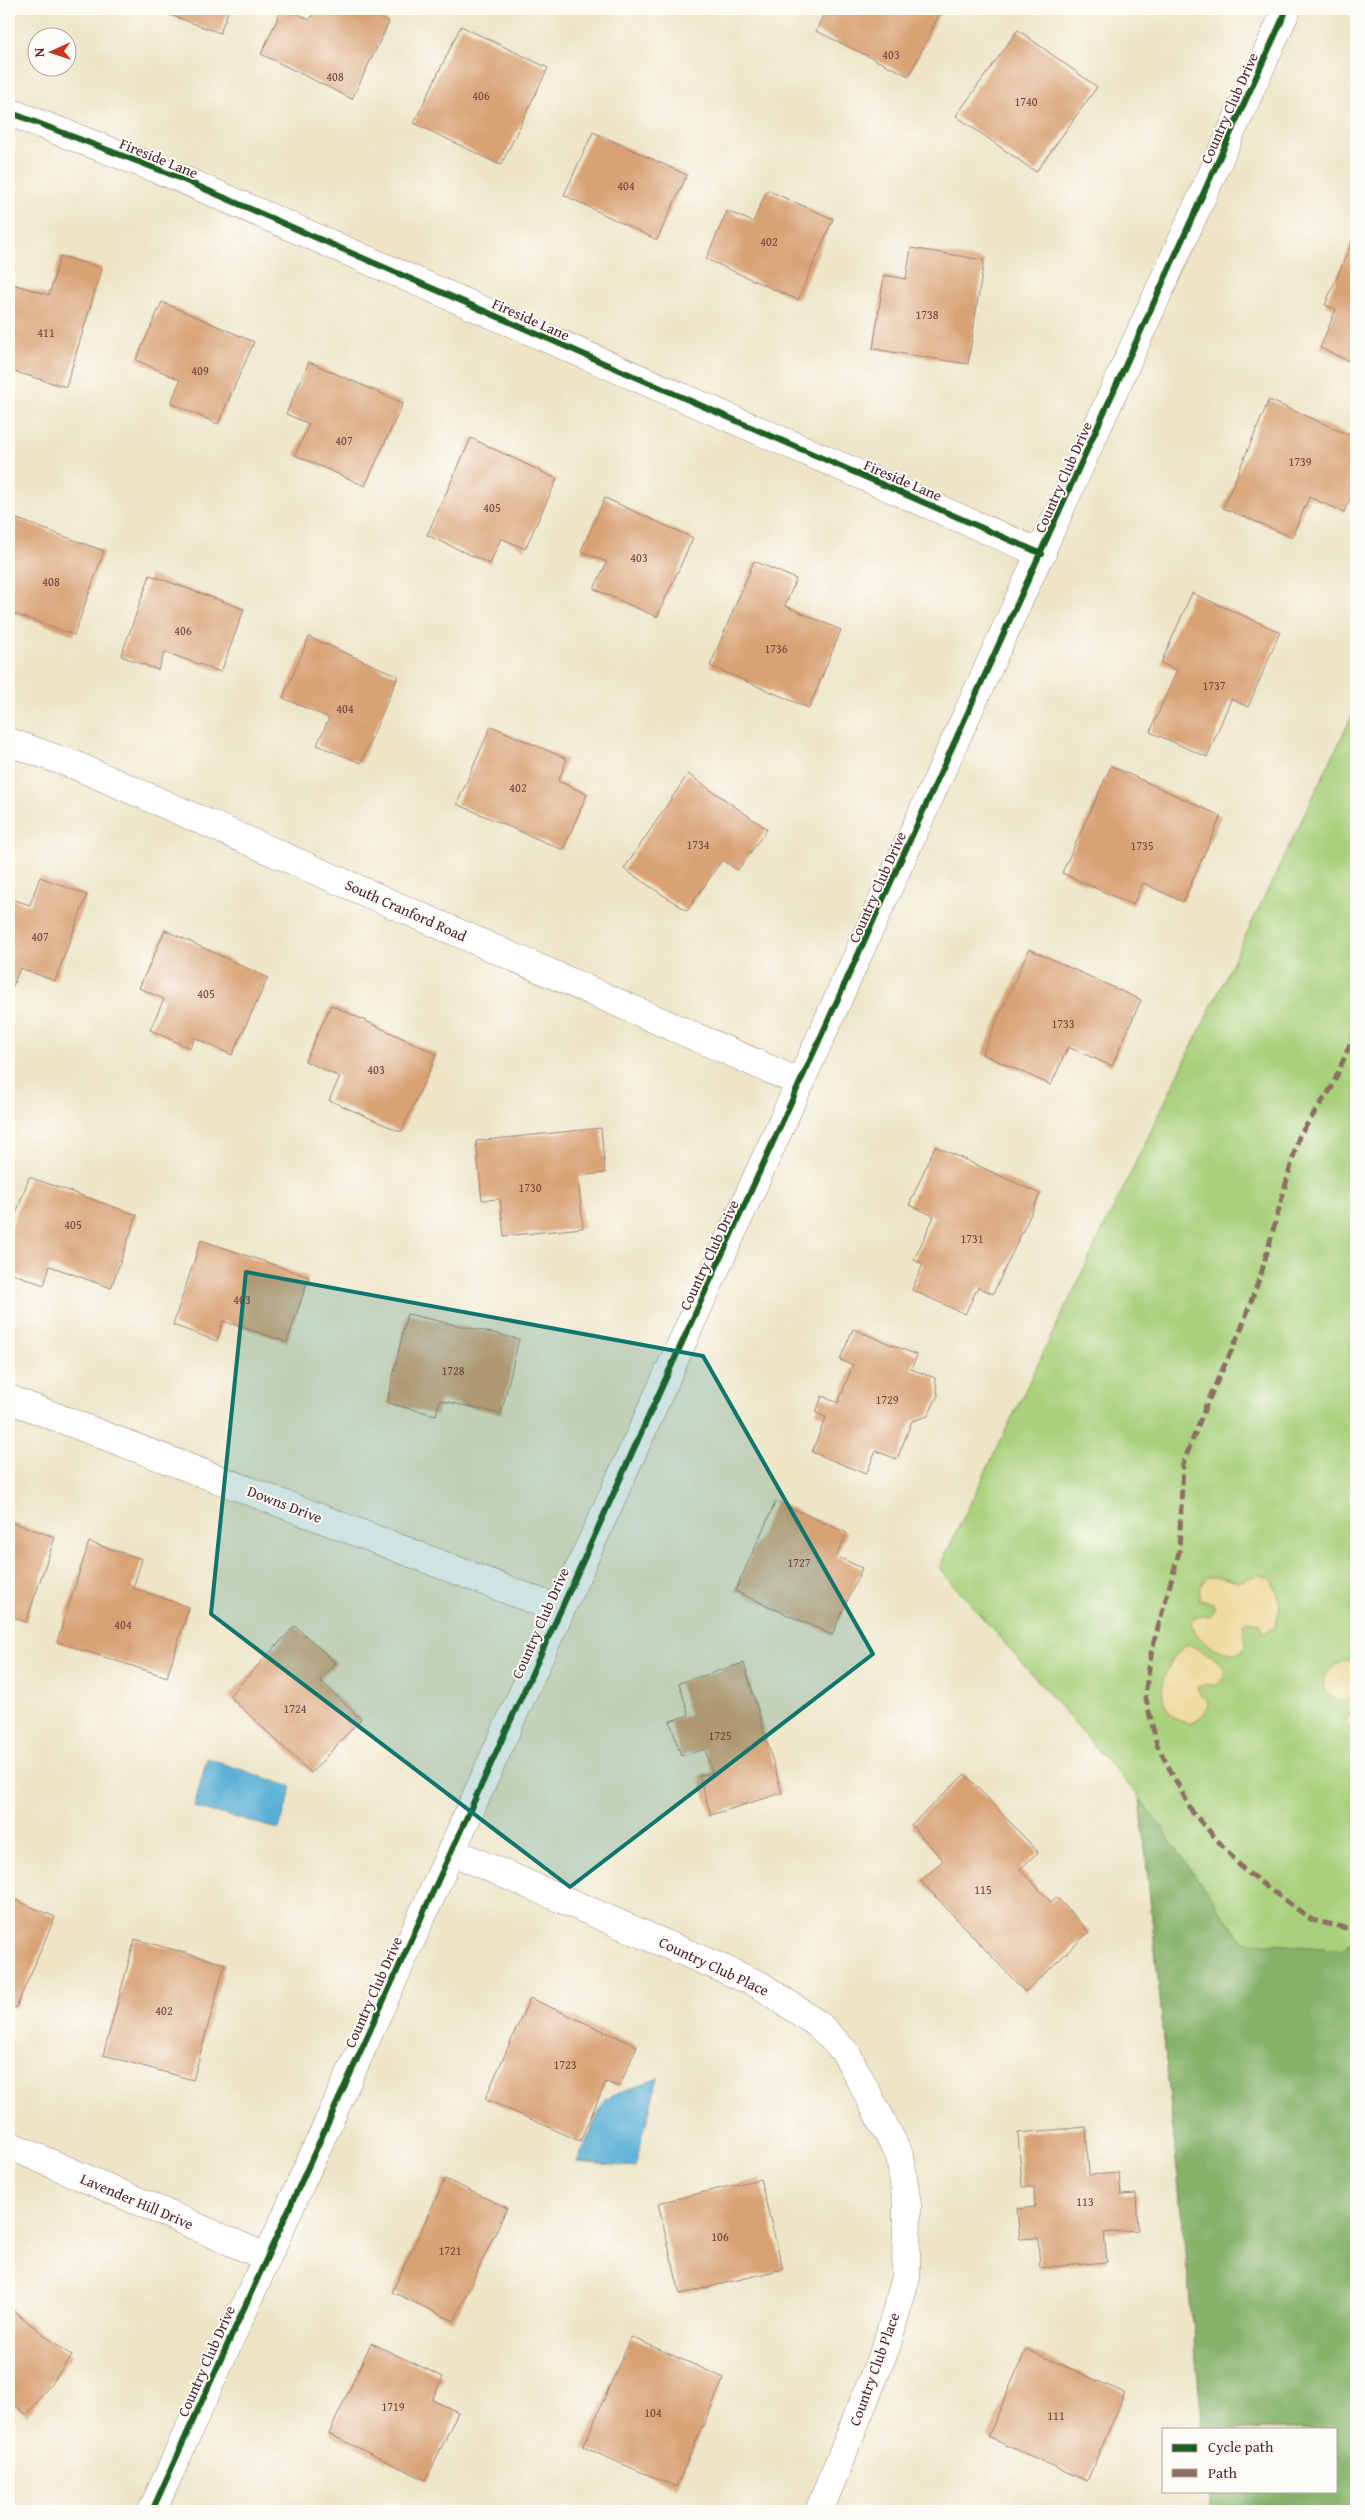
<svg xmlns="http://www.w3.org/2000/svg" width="1365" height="2520" viewBox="0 0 1365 2520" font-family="'Gentium Book Plus',serif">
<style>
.green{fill:#a9d07b;stroke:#7a7853}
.forest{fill:#86b26b;stroke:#68684b}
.sand{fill:#eeda9e;stroke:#9c7c64}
.water{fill:#56afd4;stroke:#506780}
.building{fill:#d8a274}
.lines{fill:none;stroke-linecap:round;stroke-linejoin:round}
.street-casing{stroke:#9c8279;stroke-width:29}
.street{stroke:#fff;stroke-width:28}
.quiet{stroke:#8d6e63;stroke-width:5;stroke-dasharray:10 5;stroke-linecap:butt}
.cycleway-casing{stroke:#fdfcf7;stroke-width:9}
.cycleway{stroke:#1b5e20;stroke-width:6}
.marked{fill:#0f766e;fill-opacity:0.2;stroke:#0f766e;stroke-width:4;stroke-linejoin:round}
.labels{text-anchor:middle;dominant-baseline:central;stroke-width:4;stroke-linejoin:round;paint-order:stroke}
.number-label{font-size:12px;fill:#6e403d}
.street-label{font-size:15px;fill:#4a1f2b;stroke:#fdfcf7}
</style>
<rect width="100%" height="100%" fill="#fdfcf7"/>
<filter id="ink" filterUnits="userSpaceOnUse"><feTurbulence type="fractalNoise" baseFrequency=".02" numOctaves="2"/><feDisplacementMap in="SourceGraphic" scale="10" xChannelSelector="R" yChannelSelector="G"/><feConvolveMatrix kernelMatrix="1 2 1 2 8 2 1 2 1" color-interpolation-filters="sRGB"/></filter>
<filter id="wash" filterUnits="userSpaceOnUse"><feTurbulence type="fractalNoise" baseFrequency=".0096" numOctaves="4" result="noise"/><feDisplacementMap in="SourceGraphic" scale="20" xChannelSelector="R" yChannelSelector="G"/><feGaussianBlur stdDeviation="1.12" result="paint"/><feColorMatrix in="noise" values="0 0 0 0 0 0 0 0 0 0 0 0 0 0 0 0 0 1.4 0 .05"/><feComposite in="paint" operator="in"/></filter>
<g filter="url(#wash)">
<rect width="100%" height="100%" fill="#eee5c7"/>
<path class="green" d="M 1356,708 L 1356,2511 L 1211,2511 L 1209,2491 L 1336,2491 L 1336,2429 L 1203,2429 L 1140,1798 L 939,1568 Z"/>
<path class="forest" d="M 1140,1798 L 1242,1941 L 1343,1950 L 1356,1937 L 1356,2511 L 1211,2511 L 1209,2491 L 1336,2491 L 1336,2429 L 1203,2429 Z"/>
<path class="sand" d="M 1258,1575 L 1268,1577 C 1282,1594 1282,1607 1274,1628 L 1263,1632 L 1259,1623 L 1249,1621 L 1243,1623 L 1246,1646 L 1240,1653 C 1220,1655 1193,1641 1192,1620 L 1200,1616 L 1210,1616 L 1215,1610 L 1213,1603 L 1199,1600 L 1200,1586 L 1207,1577 L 1220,1577 L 1238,1582 Z
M 1188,1644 L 1217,1659 L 1225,1669 L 1223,1679 L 1215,1686 L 1207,1684 L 1197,1687 L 1201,1696 L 1208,1700 C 1208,1713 1200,1718 1190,1724 C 1149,1715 1159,1663 1188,1644 Z
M 1347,1661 L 1356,1664 L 1356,1733 L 1352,1733 L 1347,1725 L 1347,1719 L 1354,1711 L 1352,1701 C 1347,1700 1341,1701 1336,1699 C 1313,1691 1324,1665 1347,1661 Z"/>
<path class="water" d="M 207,1758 L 292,1787 L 279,1829 L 194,1807 Z
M 658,2077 L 635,2167 L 577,2162 L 605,2099 Z"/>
<g id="blocks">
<path class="building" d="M 153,9 L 229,9 L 220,33 Z
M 282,9 L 288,9 L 310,20 L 316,9 L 361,9 L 389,22 L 352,99 L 261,54 Z
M 826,9 L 942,9 L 909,76 L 816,31 Z
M 461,26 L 548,68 L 501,165 L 414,123 Z
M 1018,30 L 1097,87 L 1036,172 L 956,116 Z
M 593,132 L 687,175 L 657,240 L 564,195 Z
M 767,190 L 833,219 L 798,300 L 706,259 L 727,211 L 753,222 Z
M 1356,232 L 1356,364 L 1320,348 L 1336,309 L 1325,305 Z
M 911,248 L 984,260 L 968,364 L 873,349 L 884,275 L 906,279 Z
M 60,256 L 102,268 L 66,387 L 9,370 L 9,283 L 49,295 Z
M 162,302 L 254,342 L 218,424 L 171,403 L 180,380 L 136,360 Z
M 309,362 L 403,403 L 365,486 L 295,455 L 309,424 L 286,414 Z
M 1269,400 L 1356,438 L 1356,484 L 1344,512 L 1309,497 L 1292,537 L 1223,508 Z
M 471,438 L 557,479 L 525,549 L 501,538 L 490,564 L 427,535 Z
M 605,498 L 693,538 L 657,617 L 594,589 L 607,562 L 581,551 Z
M 9,516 L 104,551 L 74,635 L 9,612 Z
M 754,561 L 796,579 L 785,606 L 841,630 L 809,708 L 710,666 Z
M 150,575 L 244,609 L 221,672 L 165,652 L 158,670 L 121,656 Z
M 1192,593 L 1280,632 L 1248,707 L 1231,699 L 1207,757 L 1150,732 L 1177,670 L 1161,663 Z
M 309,637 L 398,676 L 361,763 L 317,745 L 329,718 L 283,698 Z
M 491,726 L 567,759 L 558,781 L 587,794 L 563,850 L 457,804 Z
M 1111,766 L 1221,816 L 1183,902 L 1143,883 L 1133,905 L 1062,873 Z
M 688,774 L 767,829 L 738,870 L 722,860 L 687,911 L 624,869 Z
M 40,877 L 87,895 L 55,981 L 20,968 L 13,986 L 9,985 L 9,898 L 30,905 Z
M 165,930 L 268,978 L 232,1055 L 195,1038 L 190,1048 L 150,1030 L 164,999 L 139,988 Z
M 1029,949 L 1141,1000 L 1112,1066 L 1068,1047 L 1051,1085 L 982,1054 Z
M 331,1005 L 437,1054 L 401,1132 L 329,1100 L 340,1077 L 305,1061 Z
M 601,1128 L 605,1173 L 578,1176 L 583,1228 L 504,1236 L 500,1199 L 482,1200 L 476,1141 Z
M 935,1146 L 1040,1194 L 993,1294 L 978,1287 L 965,1314 L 912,1290 L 923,1264 L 914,1260 L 934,1216 L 909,1205 Z
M 29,1177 L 137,1215 L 111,1288 L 50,1266 L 44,1285 L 9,1272 L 9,1234 Z
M 201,1240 L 309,1277 L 287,1342 L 223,1321 L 217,1341 L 173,1325 Z
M 407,1314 L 519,1339 L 501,1414 L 440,1400 L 436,1415 L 387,1403 Z
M 853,1329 L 917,1355 L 911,1369 L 935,1378 L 938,1395 L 928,1416 L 912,1421 L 897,1459 L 876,1451 L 866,1474 L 812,1452 L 826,1417 L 816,1413 L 822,1396 L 838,1403 L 853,1365 L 840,1360 Z
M 776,1501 L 847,1533 L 836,1556 L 862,1568 L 832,1635 L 735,1591 Z
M 11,1522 L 55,1537 L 26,1622 L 9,1616 L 9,1529 Z
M 89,1542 L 142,1559 L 133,1588 L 189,1607 L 167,1677 L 57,1642 Z
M 295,1626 L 336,1663 L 320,1680 L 361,1719 L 311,1773 L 229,1696 Z
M 744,1663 L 782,1793 L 711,1815 L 699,1776 L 712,1772 L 705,1749 L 681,1756 L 670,1721 L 689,1715 L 679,1683 Z
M 965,1774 L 1038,1852 L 1020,1869 L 1051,1902 L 1057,1897 L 1089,1932 L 1025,1992 L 921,1881 L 943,1860 L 911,1825 Z
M 9,1897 L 55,1917 L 16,2008 L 9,2005 Z
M 135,1939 L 225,1964 L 193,2080 L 103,2055 Z
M 530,1998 L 637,2046 L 619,2087 L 606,2082 L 580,2141 L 485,2099 Z
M 1086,2127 L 1089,2175 L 1119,2173 L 1121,2195 L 1136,2194 L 1138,2230 L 1104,2233 L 1107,2262 L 1040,2268 L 1038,2238 L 1020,2239 L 1017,2209 L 1035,2207 L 1034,2187 L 1022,2187 L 1018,2133 Z
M 445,2179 L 507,2208 L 454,2321 L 392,2292 Z
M 760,2179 L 783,2269 L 680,2294 L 658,2203 Z
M 9,2308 L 72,2356 L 27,2415 L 9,2401 Z
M 631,2337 L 724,2378 L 676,2487 L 583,2447 Z
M 371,2343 L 443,2377 L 432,2400 L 458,2412 L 426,2480 L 329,2434 Z
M 1026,2349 L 1125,2393 L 1087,2481 L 988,2437 Z"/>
</g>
</g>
<g filter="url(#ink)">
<use href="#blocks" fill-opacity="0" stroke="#9c8279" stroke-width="1"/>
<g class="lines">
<g class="street-casing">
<path id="street" d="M 9,112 L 170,174 L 1042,554
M 9,742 L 77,766 L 801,1083
M 9,1399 L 560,1610
M 451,1851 L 760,1985 L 819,2025 L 846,2053 L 900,2156 L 907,2205 L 906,2277 L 886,2347 L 819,2511
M 9,2145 L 266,2257
M 152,2511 L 1287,9"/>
</g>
<use href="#street" class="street"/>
<path class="quiet" d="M 1356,1030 L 1332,1087 L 1299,1136 L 1261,1274 L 1240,1332 L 1207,1403 L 1183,1464 L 1179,1552 L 1152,1649 L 1145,1695 L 1157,1745 L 1193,1813 L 1244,1870 L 1312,1920 L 1355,1930 L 1356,1929"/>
<g class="cycleway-casing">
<path id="cycleway" d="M 9,112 L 170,174 L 1042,554
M 152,2511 L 1287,9"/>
</g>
<use href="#cycleway" class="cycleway"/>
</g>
</g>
<path class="marked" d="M 246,1272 L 703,1356 L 873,1654 L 570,1887 L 211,1614 Z"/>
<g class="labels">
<g class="number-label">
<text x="891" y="54">403</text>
<text x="335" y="76">408</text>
<text x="481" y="95">406</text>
<text x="1026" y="101">1740</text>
<text x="626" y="185">404</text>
<text x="769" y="241">402</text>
<text x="927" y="314">1738</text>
<text x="46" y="332">411</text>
<text x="200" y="370">409</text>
<text x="344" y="440">407</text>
<text x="1300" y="461">1739</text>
<text x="492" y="507">405</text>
<text x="639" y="557">403</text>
<text x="51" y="581">408</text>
<text x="183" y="630">406</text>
<text x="776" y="648">1736</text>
<text x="1214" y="685">1737</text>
<text x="345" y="708">404</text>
<text x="518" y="787">402</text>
<text x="698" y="844">1734</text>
<text x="1142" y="845">1735</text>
<text x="40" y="936">407</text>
<text x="206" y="993">405</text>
<text x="1063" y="1023">1733</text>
<text x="376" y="1069">403</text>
<text x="530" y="1187">1730</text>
<text x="73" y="1224">405</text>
<text x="972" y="1238">1731</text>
<text x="242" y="1299">403</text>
<text x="453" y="1370">1728</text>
<text x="887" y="1399">1729</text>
<text x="799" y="1562">1727</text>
<text x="123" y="1624">404</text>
<text x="295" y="1708">1724</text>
<text x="720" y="1735">1725</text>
<text x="983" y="1889">115</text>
<text x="164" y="2010">402</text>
<text x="565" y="2064">1723</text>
<text x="1085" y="2201">113</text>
<text x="720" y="2236">106</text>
<text x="450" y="2250">1721</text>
<text x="393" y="2406">1719</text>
<text x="653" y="2412">104</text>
<text x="1056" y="2415">111</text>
</g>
<g class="street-label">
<text transform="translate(1229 108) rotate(-66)">Country Club Drive</text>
<text transform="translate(159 158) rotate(22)">Fireside Lane</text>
<text transform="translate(531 319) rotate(24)">Fireside Lane</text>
<text transform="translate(1063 477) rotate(-66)">Country Club Drive</text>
<text transform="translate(903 480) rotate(23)">Fireside Lane</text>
<text transform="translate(877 887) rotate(-66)">Country Club Drive</text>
<text transform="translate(406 910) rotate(24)">South Cranford Road</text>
<text transform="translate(709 1255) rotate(-65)">Country Club Drive</text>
<text transform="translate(285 1504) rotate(21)">Downs Drive</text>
<text transform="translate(540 1623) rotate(-66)">Country Club Drive</text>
<text transform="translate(714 1966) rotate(25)">Country Club Place</text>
<text transform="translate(373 1992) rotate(-66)">Country Club Drive</text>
<text transform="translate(137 2201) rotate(23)">Lavender Hill Drive</text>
<text transform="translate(206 2361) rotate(-66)">Country Club Drive</text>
<text transform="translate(874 2369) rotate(-70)">Country Club Place</text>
</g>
</g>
<rect width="1365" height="2520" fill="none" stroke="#fdfcf7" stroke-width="30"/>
<rect x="1162" y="2428" width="175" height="65" fill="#fdfcf7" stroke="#b5a4a5"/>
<rect x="1172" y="2444" width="25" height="8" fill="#1b5e20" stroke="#b5a4a5"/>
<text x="1208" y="2452" font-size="15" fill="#4a1f2b">Cycle path</text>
<rect x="1172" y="2469" width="25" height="8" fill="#8d6e63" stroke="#b5a4a5"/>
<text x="1208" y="2478" font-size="15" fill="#4a1f2b">Path</text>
<g transform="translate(52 52) rotate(267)"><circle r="24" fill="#fdfcf7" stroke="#b5a4a5"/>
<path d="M0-4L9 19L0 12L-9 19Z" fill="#c8321e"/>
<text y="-8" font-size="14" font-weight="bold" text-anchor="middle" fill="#4a1f2b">N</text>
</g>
</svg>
